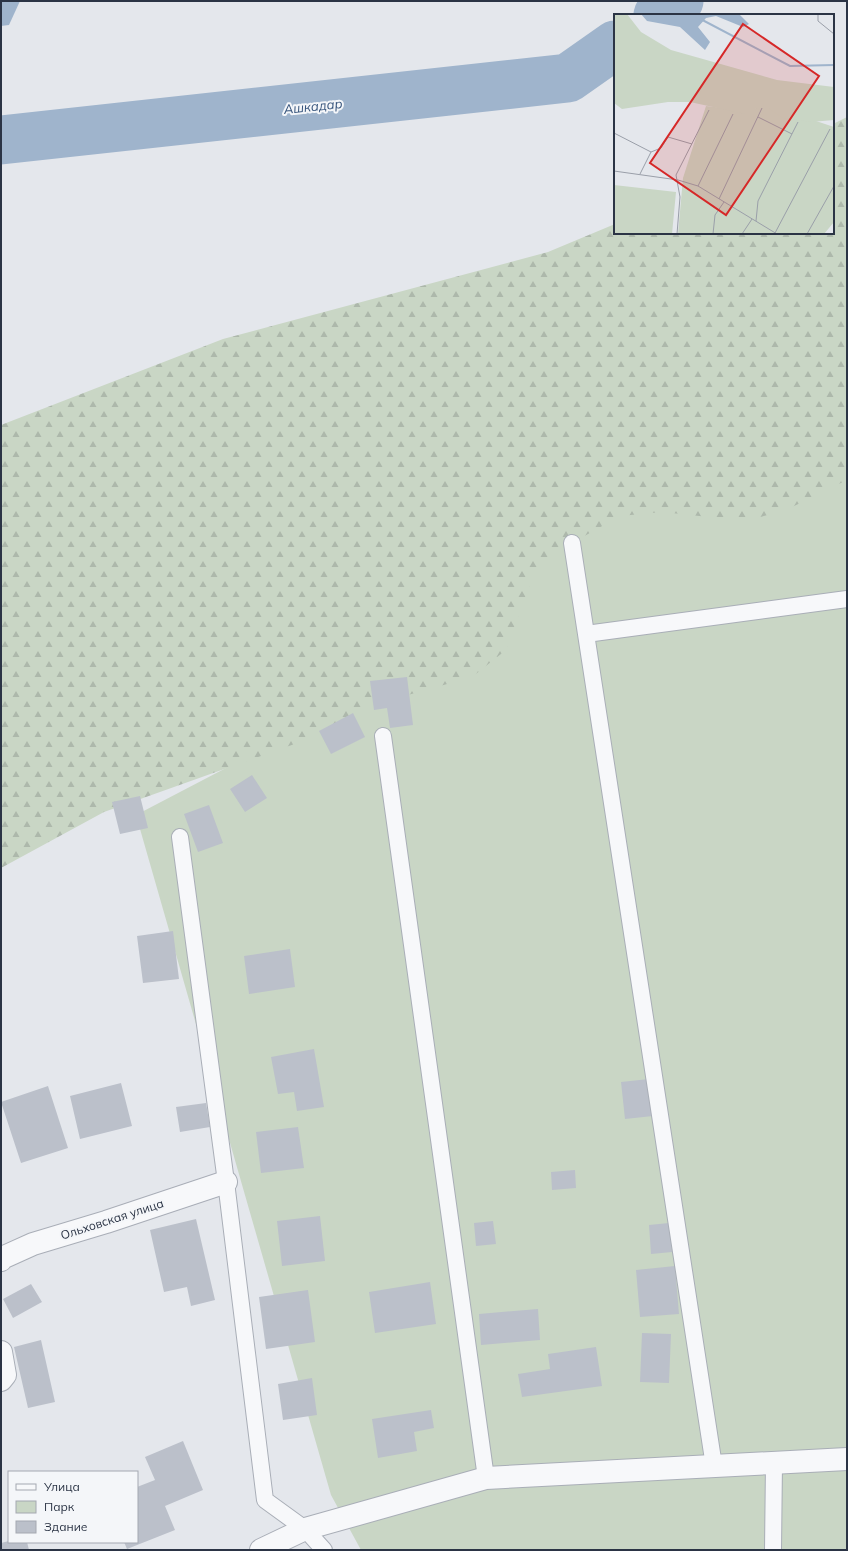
<svg xmlns="http://www.w3.org/2000/svg" width="848" height="1551" viewBox="0 0 848 1551" font-family="Mulish,sans-serif">
<style>
.green{fill:#c9d6c5}
.forest{fill:url(#forest-firs)}
.water{fill:#9fb4cc}
.lines{fill:none;stroke-linecap:round;stroke-linejoin:round}
.river{stroke:#9fb4cc;stroke-width:49}
.building{fill:#bbc0ca}
.service-casing{stroke:#a9aeb7;stroke-width:18}
.minor-casing{stroke:#a9aeb7;stroke-width:24}
.service{stroke:#f7f8fa;stroke-width:16}
.minor{stroke:#f7f8fa;stroke-width:22}
.labels{text-anchor:middle;dominant-baseline:central;stroke-width:4;stroke-linejoin:round;paint-order:stroke}
.street-label{font-size:12px;fill:#2b3445;stroke:#f4f6f9}
.water-label{font-size:13px;font-style:italic;fill:#34527a;stroke:#f4f6f9}
.inset-river{fill:none;stroke:#9fb4cc;stroke-width:2}
.inset-road{fill:none;stroke:#9a9fa9;stroke-width:1}
.view{fill:#d62828;fill-opacity:0.15;stroke:#d62828;stroke-width:2}
.inset-edge{fill:none;stroke:#2b3445;stroke-width:2}
</style>
<defs>
<pattern id="forest-firs" width="22" height="20" patternUnits="userSpaceOnUse"><rect width="22" height="20" fill="#c9d6c5"/><path d="M5 1l3.5 6h-7zM16 11l3.5 6h-7z" fill="#adb8ab"/></pattern>
</defs>
<rect width="100%" height="100%" fill="#e4e7ec"/>
<path class="green" d="M 847,424 L 847,1550 L 361,1550 L 331,1495 L 136,815 L 492,629 L 582,497 Z"/>
<path class="forest" d="M 847,117 L 847,480 L 786,510 L 746,521 L 662,512 L 620,516 L 572,543 L 535,571 L 506,650 L 472,677 L 390,700 L 314,737 L 104,812 L 1,868 L 1,425 L 223,339 L 548,252 L 615,224 L 615,233 L 833,233 L 833,124 Z"/>
<path class="water" d="M 1,1 L 20,1 L 9,25 L 1,26 Z"/>
<g class="lines">
<path class="river" d="M 658,15 L 679,1
M 1,140 L 568,78 L 615,45"/>
</g>
<path class="building" d="M 407,677 L 413,725 L 390,728 L 387,708 L 374,710 L 370,681 Z
M 353,713 L 365,737 L 331,754 L 319,731 Z
M 252,775 L 267,798 L 245,812 L 230,789 Z
M 140,796 L 148,828 L 120,834 L 112,802 Z
M 209,805 L 223,843 L 198,852 L 184,814 Z
M 173,931 L 179,979 L 143,983 L 137,936 Z
M 290,949 L 295,987 L 249,994 L 244,956 Z
M 314,1049 L 324,1107 L 297,1111 L 294,1092 L 278,1094 L 271,1057 Z
M 649,1079 L 653,1116 L 625,1119 L 621,1082 Z
M 121,1083 L 132,1126 L 80,1139 L 70,1096 Z
M 48,1086 L 68,1148 L 21,1163 L 1,1102 Z
M 206,1103 L 210,1127 L 180,1132 L 176,1107 Z
M 298,1127 L 304,1168 L 261,1173 L 256,1132 Z
M 575,1170 L 576,1188 L 552,1190 L 551,1172 Z
M 320,1216 L 325,1261 L 282,1266 L 277,1221 Z
M 196,1219 L 215,1300 L 191,1306 L 187,1287 L 164,1292 L 150,1230 Z
M 493,1221 L 496,1244 L 476,1246 L 474,1223 Z
M 669,1223 L 672,1252 L 651,1254 L 649,1225 Z
M 675,1266 L 679,1314 L 640,1317 L 636,1270 Z
M 430,1282 L 436,1324 L 375,1333 L 369,1292 Z
M 31,1284 L 42,1302 L 13,1318 L 3,1299 Z
M 308,1290 L 315,1342 L 266,1349 L 259,1297 Z
M 538,1309 L 540,1340 L 481,1345 L 479,1314 Z
M 642,1333 L 671,1334 L 669,1383 L 640,1382 Z
M 41,1340 L 55,1402 L 28,1408 L 14,1347 Z
M 596,1347 L 602,1386 L 522,1397 L 518,1374 L 550,1369 L 548,1354 Z
M 312,1378 L 317,1415 L 283,1420 L 278,1384 Z
M 431,1410 L 434,1428 L 414,1432 L 417,1451 L 378,1458 L 372,1419 Z
M 183,1441 L 203,1490 L 165,1506 L 175,1530 L 127,1549 L 124,1542 L 137,1542 L 137,1487 L 155,1480 L 145,1457 Z
M 9,1541 L 27,1542 L 29,1550 L 1,1550 L 1,1543 Z"/>
<g class="lines">
<g class="service-casing">
<path id="service" d="M 572,543 L 714,1466
M 586,634 L 847,599
M 383,736 L 486,1478
M 180,837 L 226,1182 L 265,1500 L 305,1529 L 324,1550
M 773,1550 L 774,1463"/>
</g>
<g class="minor-casing">
<path id="minor" d="M 1,1260 L 2,1258 L 33,1244 L 106,1222 L 226,1182
M 1,1352 L 5,1375 L 1,1380
M 261,1550 L 305,1529 L 486,1478 L 847,1459"/>
</g>
<use href="#service" class="service"/>
<use href="#minor" class="minor"/>
</g>
<g class="labels">
<g class="street-label">
<text transform="translate(112 1219) rotate(-18)">Ольховская улица</text>
</g>
<g class="water-label">
<text transform="translate(313 106) rotate(-6)">Ашкадар</text>
</g>
</g>
<g transform="translate(614 14)">
<rect width="220" height="220" fill="#e4e7ec"/>
<path d="M 151,90 L 220,113 L 220,208 L 210,220 L 64,220 L 69,164 L 92,92 L 135,97 ZM 0,171 L 62,178 L 58,220 L 0,220 Z" fill="#c9d6c5"/>
<path d="M 0,0 L 13,0 L 27,18 L 57,36 L 163,66 L 220,73 L 220,106 L 197,108 L 169,104 L 154,94 L 143,94 L 131,100 L 76,88 L 54,88 L 8,95 L 0,89 Z" fill="#c9d6c5"/>
<path d="M 27,0 L 125,0 L 135,10 L 129,13 L 102,2 L 92,4 L 84,13 L 96,28 L 91,36 L 66,13 L 33,7 Z" fill="#9fb4cc"/>
<path class="inset-river" d="M 77,0 L 176,52 L 220,51"/>
<path class="inset-road" d="M 204,0 L 204,7 L 220,20M 144,103 L 178,120M 0,119 L 37,138 L 47,134 L 54,123 L 78,130M 0,157 L 64,166 L 84,172 L 163,220M 26,160 L 37,138M 84,172 L 119,100M 105,185 L 148,94M 142,207 L 144,187 L 184,108M 161,219 L 216,115M 63,220 L 66,183 L 62,161 L 95,96M 99,220 L 101,201 L 110,188M 128,220 L 138,205M 193,220 L 220,172"/>
<path class="view" d="M 129,10 L 205,62 L 112,201 L 36,149 Z"/>
<rect width="220" height="220" class="inset-edge"/>
</g>
<rect width="848" height="1551" fill="none" stroke="#2b3445" stroke-width="4"/>
<rect x="8" y="1471" width="130" height="72" fill="#f4f6f9" stroke="#a4a8b1"/>
<rect x="16" y="1484" width="20" height="6" fill="#f7f8fa" stroke="#a4a8b1"/>
<text x="44" y="1491" font-size="12" fill="#2b3445">Улица</text>
<rect x="16" y="1501" width="20" height="12" fill="#c9d6c5" stroke="#a4a8b1"/>
<text x="44" y="1511" font-size="12" fill="#2b3445">Парк</text>
<rect x="16" y="1521" width="20" height="12" fill="#bbc0ca" stroke="#a4a8b1"/>
<text x="44" y="1531" font-size="12" fill="#2b3445">Здание</text>
</svg>
